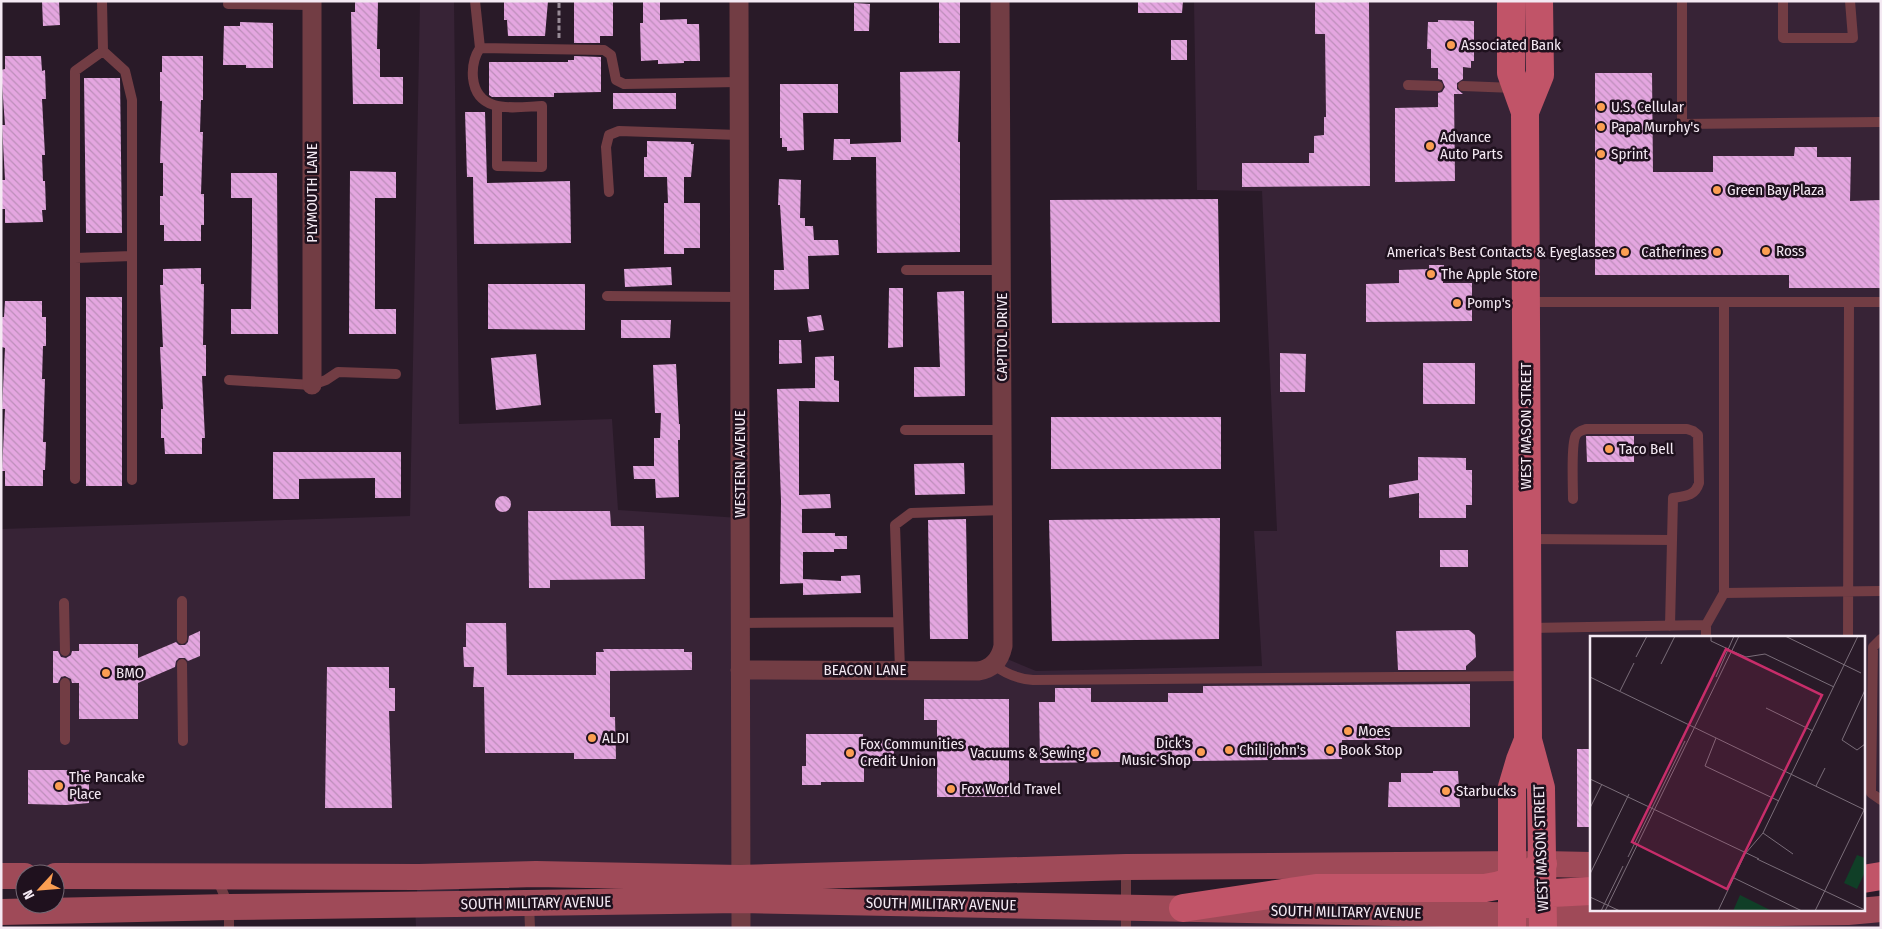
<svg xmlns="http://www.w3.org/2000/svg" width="1882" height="929" viewBox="0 0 1882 929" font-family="'Fira Sans Condensed',sans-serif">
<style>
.built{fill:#372336}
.building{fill:url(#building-back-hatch)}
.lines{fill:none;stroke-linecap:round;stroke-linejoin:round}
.path{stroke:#978a96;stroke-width:3;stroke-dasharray:5 2.5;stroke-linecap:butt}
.lane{stroke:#723d44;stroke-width:10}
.street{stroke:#723d44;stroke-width:19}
.secondary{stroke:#9f4a58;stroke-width:26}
.primary{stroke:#c15468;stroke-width:28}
.poi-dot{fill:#fb9e52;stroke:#1f111e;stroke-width:2}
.labels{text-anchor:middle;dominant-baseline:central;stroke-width:5;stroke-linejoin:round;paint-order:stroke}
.poi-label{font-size:15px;fill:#f4e9f3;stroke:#1f111e;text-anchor:start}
.street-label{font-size:15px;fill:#f4e9f3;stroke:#1f111e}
.inset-road{fill:none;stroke:#7a6d79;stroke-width:1}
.view{fill:#c72d6a;fill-opacity:0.15;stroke:#c72d6a;stroke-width:2.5}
.inset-edge{fill:none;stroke:#f4e9f3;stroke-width:2.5}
</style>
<defs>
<pattern id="building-back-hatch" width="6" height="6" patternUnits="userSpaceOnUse" patternTransform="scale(1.25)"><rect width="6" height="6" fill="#e4a6e0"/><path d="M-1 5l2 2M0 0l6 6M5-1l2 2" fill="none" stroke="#bd8eba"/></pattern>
</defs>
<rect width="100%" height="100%" fill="#291a28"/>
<path class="built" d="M 420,1 L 454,1 L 459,424 L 612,419 L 618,510 L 740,518 L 740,670 L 978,671 L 1000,656 L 1036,671 L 1262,666 L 1254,531 L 1277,531 L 1262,191 L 1197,190 L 1194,1 L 1881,1 L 1881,871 L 1863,871 L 1863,638 L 1591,638 L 1591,865 L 461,876 L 457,904 L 1881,909 L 1881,928 L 416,928 L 415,905 L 419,877 L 55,874 L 1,876 L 1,529 L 410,516 Z"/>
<path class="building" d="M 42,1 L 59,1 L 60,25 L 43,26 Z
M 355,1 L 378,1 L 377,49 L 380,49 L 380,77 L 403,77 L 403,104 L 353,104 L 351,12 L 355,12 Z
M 504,1 L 548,1 L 545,36 L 508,36 L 507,20 L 504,20 Z
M 574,1 L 613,1 L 613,36 L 600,36 L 600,43 L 574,43 Z
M 643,1 L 660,1 L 660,20 L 687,19 L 687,24 L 699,24 L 700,61 L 684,61 L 684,63 L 658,64 L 658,60 L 641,61 L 640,23 L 643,23 Z
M 939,1 L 960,1 L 960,43 L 939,43 Z
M 1138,1 L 1183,1 L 1182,13 L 1138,13 Z
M 1315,1 L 1369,1 L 1370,186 L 1242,187 L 1242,163 L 1309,163 L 1309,153 L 1314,153 L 1314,136 L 1324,135 L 1324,117 L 1326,117 L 1325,34 L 1315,34 Z
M 854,3 L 870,4 L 869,31 L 854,31 Z
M 1438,20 L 1474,21 L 1474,61 L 1471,61 L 1471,68 L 1463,67 L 1463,79 L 1457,83 L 1457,89 L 1463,94 L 1454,94 L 1455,181 L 1395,182 L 1395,108 L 1438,107 L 1438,93 L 1442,92 L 1445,87 L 1442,80 L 1438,79 L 1438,68 L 1431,68 L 1431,49 L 1427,49 L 1428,22 L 1438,22 Z
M 240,22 L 273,23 L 273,68 L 246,68 L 246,65 L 223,65 L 224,26 L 240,26 Z
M 1171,40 L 1187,40 L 1187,60 L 1171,60 Z
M 5,56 L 41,56 L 42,71 L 45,70 L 46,99 L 42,99 L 45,155 L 42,155 L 43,181 L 45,181 L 46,210 L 42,210 L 43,222 L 5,223 L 5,209 L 2,209 L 1,180 L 5,180 L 2,125 L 5,125 L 1,70 L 5,69 Z
M 162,56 L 203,56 L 203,100 L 201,100 L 200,132 L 203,132 L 201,194 L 204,194 L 204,225 L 201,225 L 201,241 L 164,241 L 164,225 L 160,225 L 160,196 L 163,196 L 163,163 L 160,163 L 162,101 L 160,101 L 160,72 L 162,72 Z
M 574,56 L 601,57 L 601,92 L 554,93 L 554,97 L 492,97 L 489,95 L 489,62 L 568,62 L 568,60 L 574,60 Z
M 960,71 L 958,142 L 960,142 L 960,252 L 877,253 L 876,157 L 851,157 L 851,160 L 833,160 L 834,139 L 850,139 L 850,144 L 901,142 L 900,72 Z
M 1595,73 L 1652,73 L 1653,172 L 1713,172 L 1713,156 L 1794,156 L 1795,147 L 1817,147 L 1817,157 L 1851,157 L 1850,201 L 1881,200 L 1881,288 L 1789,288 L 1789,275 L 1595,275 Z
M 84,78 L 120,78 L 122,233 L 86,233 Z
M 780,84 L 838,84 L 838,113 L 803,113 L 804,150 L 787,151 L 787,147 L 782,147 L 782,138 L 780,138 Z
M 613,93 L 676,93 L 676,109 L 613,109 Z
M 465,112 L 485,112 L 487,183 L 570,181 L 571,243 L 474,244 L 473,177 L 467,177 Z
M 647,141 L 691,142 L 691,144 L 694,144 L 691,177 L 684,177 L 684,203 L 700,203 L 700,248 L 684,248 L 684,254 L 664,254 L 664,203 L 668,203 L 667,177 L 644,177 L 644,157 L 647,157 Z
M 350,171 L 396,172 L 396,198 L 375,198 L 375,309 L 396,309 L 396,334 L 349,334 Z
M 231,173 L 277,173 L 278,334 L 231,334 L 231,309 L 251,309 L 252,247 L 252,198 L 231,198 Z
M 779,179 L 801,180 L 800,218 L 805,218 L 805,226 L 813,226 L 814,240 L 838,240 L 839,255 L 808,256 L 809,289 L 774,290 L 774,270 L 784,270 L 780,205 L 778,205 Z
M 1218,199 L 1220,322 L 1052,323 L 1050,200 Z
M 1429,265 L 1444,265 L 1443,283 L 1472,283 L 1472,321 L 1366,322 L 1366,284 L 1399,283 L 1399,270 L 1429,269 Z
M 671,267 L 672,285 L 625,287 L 624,269 Z
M 201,268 L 201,284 L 204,284 L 203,345 L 206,345 L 206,376 L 202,376 L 205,438 L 202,438 L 202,454 L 165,454 L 164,438 L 161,438 L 161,409 L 163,409 L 160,347 L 163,347 L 160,285 L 163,285 L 163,269 Z
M 488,284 L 585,284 L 585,330 L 488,329 Z
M 889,288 L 903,288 L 903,347 L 888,348 Z
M 964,291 L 965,396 L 914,397 L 914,367 L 940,367 L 937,292 Z
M 86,297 L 122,297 L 122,486 L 86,486 Z
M 5,301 L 42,301 L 42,317 L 46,317 L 46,346 L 43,346 L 42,379 L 45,379 L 43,442 L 46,442 L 45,470 L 43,470 L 43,486 L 5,486 L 5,471 L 2,471 L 5,409 L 2,409 L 5,348 L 2,347 L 2,317 L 4,317 Z
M 821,315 L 824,330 L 809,332 L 807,317 Z
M 621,320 L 671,320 L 670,338 L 621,338 Z
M 779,340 L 801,340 L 802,363 L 779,364 Z
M 1280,353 L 1306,354 L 1305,392 L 1280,392 Z
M 536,354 L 541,405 L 496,410 L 491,358 Z
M 834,356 L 834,380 L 839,381 L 839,402 L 799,401 L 799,495 L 830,494 L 831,508 L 802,509 L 802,533 L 835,533 L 835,536 L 847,536 L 847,549 L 834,549 L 834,552 L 803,552 L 803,583 L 780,584 L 781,501 L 777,389 L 815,388 L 815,357 Z
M 1423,363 L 1475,363 L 1475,404 L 1423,404 Z
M 676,364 L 679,424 L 680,424 L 680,440 L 678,440 L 679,497 L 656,498 L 655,479 L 634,479 L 633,466 L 654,466 L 654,438 L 660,438 L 661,413 L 655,413 L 653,365 Z
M 1051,417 L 1221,417 L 1221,469 L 1051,469 Z
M 1586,436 L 1634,436 L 1634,462 L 1587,462 Z
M 273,452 L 401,452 L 401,498 L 375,498 L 375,478 L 299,479 L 299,499 L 273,499 Z
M 1418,457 L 1466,458 L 1466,470 L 1472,470 L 1472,505 L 1466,505 L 1466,518 L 1419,518 L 1419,493 L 1389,498 L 1389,485 L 1418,480 Z
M 964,463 L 965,494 L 915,495 L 914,464 Z
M495 504a8 8 0 1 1 16 0a8 8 0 1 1-16 0Z
M 528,511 L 610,511 L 611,526 L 644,526 L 645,579 L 550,580 L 550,588 L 529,588 Z
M 1220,518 L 1219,639 L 1052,641 L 1049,520 Z
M 966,519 L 968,639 L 930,639 L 928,520 Z
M 1440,550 L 1468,550 L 1468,567 L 1440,567 Z
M 860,575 L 861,593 L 803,595 L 803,579 L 841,581 L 841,576 Z
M 466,623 L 506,623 L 507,675 L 596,675 L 596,652 L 604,652 L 603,649 L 684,649 L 684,652 L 692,652 L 692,670 L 610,671 L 610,717 L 615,717 L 616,759 L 574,759 L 574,753 L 485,753 L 484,687 L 473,687 L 474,667 L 464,667 L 463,647 L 466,647 Z
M 1469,630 L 1475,635 L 1476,657 L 1466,666 L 1466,670 L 1398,670 L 1396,631 Z
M 200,631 L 200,656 L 188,661 L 185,658 L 179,658 L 176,661 L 175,667 L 138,683 L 138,719 L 79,719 L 79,683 L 72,683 L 71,679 L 65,676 L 61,677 L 58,683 L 53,683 L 53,651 L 58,651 L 61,657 L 66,658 L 71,655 L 72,651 L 79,651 L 79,644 L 138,644 L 138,658 L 176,642 L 179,645 L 185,645 L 188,642 L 189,636 Z
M 327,667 L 389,667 L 389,688 L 395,688 L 395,711 L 389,711 L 392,808 L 325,808 Z
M 1470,684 L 1470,727 L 1390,727 L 1390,740 L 1342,740 L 1342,759 L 1040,763 L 1039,702 L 1055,702 L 1055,688 L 1091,688 L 1091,702 L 1168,702 L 1168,693 L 1203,693 L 1203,686 Z
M 924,699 L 1009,699 L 1009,797 L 937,797 L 937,720 L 924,720 Z
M 806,734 L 863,734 L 863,740 L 894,741 L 894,766 L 864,766 L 864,782 L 821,782 L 821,785 L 802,785 L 802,766 L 806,766 Z
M 1577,749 L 1591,749 L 1591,827 L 1577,827 Z
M 28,770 L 89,770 L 89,803 L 66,805 L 28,804 Z
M 1433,771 L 1458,771 L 1460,807 L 1388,807 L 1389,782 L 1401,782 L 1401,773 L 1433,773 Z"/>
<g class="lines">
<path class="path" d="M 559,38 L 559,1"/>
<path class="lane" d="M 102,1 L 103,51 L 125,71 L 132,100 L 132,480
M 475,1 L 480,48 L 604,50 L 611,55 L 616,80 L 624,84 L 738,82
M 1682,1 L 1682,124 L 1881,122
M 1783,1 L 1783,38 L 1853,38 L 1850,1
M 228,4 L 312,5
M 480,48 C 474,57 472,67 473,78 C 477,115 515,107 542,106 L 542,167 L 497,166 L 497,106
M 1408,85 L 1438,86
M 1463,86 L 1514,88
M 609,192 L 606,147 L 609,135 L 619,131 L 739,135
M 75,258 L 132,256
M 906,270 L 1001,270
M 607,296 L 740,297
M 1527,302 L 1881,302
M 229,380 L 312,385 L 326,380 L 338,372 L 396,374
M 905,430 L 1002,430
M 75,479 L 75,71 L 103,51
M 1573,499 C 1573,488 1571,442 1576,435 C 1578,431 1583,430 1586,429 L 1687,429 L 1693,431 L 1698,435 L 1699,483 C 1695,496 1686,496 1673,498 L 1670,626
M 1528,539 L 1672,540
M 1724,593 L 1881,591
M 182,601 L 182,639
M 64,603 L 65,651
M 740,623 L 898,622
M 1529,628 L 1706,625
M 1706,638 L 1706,625 L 1724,593 L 1724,303
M 1848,638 L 1849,303
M 1881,639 L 1873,647 L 1871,793 L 1881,800
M 182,664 L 183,741
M 994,665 C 1006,674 1017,679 1033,680 L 1526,676
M 900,670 L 895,525 L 911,513 L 1003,510
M 65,683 L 65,740
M 1126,867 L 1126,928
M 217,878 L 229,907 L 229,928
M 529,904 L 530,928"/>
<path class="street" d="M 739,1 L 741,928
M 312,385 L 312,1
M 740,670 L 978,671 C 992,669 1000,660 1003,646 L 1000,1"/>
<path class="secondary" d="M 1,876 L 25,876
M 55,876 L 419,877 L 536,874 L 740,878 L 1126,867 L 1543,864 L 1591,865
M 1,912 L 229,907 L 741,900 L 1543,916 L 1848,912 L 1881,909"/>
<path class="primary" d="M 1511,1 L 1511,73 L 1525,112 L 1528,740 L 1541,788 L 1543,928
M 1525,112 L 1540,75 L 1539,1
M 1863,879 L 1881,876
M 1527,904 L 1552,893 L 1591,891
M 1183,908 L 1316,888 L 1485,888 C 1508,885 1525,877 1543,864
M 1512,928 L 1512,787 L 1520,760 L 1528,740"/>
</g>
<g class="poi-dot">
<circle cx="1451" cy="45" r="5"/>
<circle cx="1601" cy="107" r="5"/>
<circle cx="1601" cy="127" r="5"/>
<circle cx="1430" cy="146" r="5"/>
<circle cx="1601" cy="154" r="5"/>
<circle cx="1717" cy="190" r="5"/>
<circle cx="1766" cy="251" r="5"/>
<circle cx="1625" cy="252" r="5"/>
<circle cx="1717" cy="252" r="5"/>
<circle cx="1431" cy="274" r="5"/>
<circle cx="1457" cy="303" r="5"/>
<circle cx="1609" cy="449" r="5"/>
<circle cx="106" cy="673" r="5"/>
<circle cx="1348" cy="731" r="5"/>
<circle cx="592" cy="738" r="5"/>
<circle cx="1229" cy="750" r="5"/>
<circle cx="1330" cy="750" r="5"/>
<circle cx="1201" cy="752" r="5"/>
<circle cx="850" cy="753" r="5"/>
<circle cx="1095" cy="753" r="5"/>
<circle cx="59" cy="786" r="5"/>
<circle cx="951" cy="789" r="5"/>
<circle cx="1446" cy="791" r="5"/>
</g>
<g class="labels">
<g class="poi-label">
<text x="1461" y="45">Associated Bank</text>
<text x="1611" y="107">U.S. Cellular</text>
<text x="1611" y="127">Papa Murphy's</text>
<text x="1440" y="137">Advance<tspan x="1440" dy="17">Auto Parts</tspan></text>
<text x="1611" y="154">Sprint</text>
<text x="1727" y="190">Green Bay Plaza</text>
<text x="1776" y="251">Ross</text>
<text x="1615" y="252" text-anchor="end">America's Best Contacts &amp; Eyeglasses</text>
<text x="1707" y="252" text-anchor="end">Catherines</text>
<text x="1441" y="274">The Apple Store</text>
<text x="1467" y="303">Pomp's</text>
<text x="1619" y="449">Taco Bell</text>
<text x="116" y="673">BMO</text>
<text x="1358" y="731">Moes</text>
<text x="602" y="738">ALDI</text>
<text x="1191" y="743" text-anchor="end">Dick's<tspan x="1191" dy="17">Music Shop</tspan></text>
<text x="860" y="744">Fox Communities<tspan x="860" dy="17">Credit Union</tspan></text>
<text x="1239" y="750">Chili john's</text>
<text x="1340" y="750">Book Stop</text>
<text x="1085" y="753" text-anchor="end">Vacuums &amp; Sewing</text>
<text x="69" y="777">The Pancake<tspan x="69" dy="17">Place</tspan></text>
<text x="961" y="789">Fox World Travel</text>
<text x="1456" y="791">Starbucks</text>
</g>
<g class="street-label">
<text transform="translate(312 193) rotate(-90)">PLYMOUTH LANE</text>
<text transform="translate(1002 337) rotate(-90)">CAPITOL DRIVE</text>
<text transform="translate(1526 426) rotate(-90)">WEST MASON STREET</text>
<text transform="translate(740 464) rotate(-90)">WESTERN AVENUE</text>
<text x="865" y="670">BEACON LANE</text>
<text transform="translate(1541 848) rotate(-92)">WEST MASON STREET</text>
<text transform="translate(536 903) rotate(-1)">SOUTH MILITARY AVENUE</text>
<text transform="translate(941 904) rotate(1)">SOUTH MILITARY AVENUE</text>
<text transform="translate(1346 912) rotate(1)">SOUTH MILITARY AVENUE</text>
</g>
</g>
<g transform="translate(1590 636)">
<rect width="275" height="275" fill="#291a28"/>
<path d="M 150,259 L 182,275 L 143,275 Z" fill="#103f27"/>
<path d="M 267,219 L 275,222 L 275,236 L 267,253 L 254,247 Z" fill="#103f27"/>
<path class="inset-road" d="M 121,0 L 121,5 L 138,13M 195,0 L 271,37M 142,15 L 156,21 L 175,18 L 244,51M 46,21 L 57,0M 71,28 L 85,0M 0,41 L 275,174M 126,41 L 144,0M 275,54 L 252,104 L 267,114 L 275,108M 30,55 L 44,27M 176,72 L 223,95M 126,102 L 115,130 L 189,165M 0,143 L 169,223M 226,150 L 235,132M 0,172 L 12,148M 173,197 L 203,218M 38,221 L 95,105M 167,223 L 275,274M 0,238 L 39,158M 144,242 L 212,275M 0,261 L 30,275M 11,275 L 33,230M 15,275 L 149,0M 128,275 L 155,218 L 173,197 L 268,0M 225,275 L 275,172"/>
<path class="view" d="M 136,13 L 232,59 L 137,253 L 42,206 Z"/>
<rect width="275" height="275" class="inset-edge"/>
</g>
<rect width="1882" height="929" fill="none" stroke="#f4e9f3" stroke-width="5"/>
<g transform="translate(40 889) rotate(244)"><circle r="24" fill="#1f111e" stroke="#746773"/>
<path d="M0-4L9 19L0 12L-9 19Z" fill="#fb9e52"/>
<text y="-8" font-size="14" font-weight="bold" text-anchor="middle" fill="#f4e9f3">N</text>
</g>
</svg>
